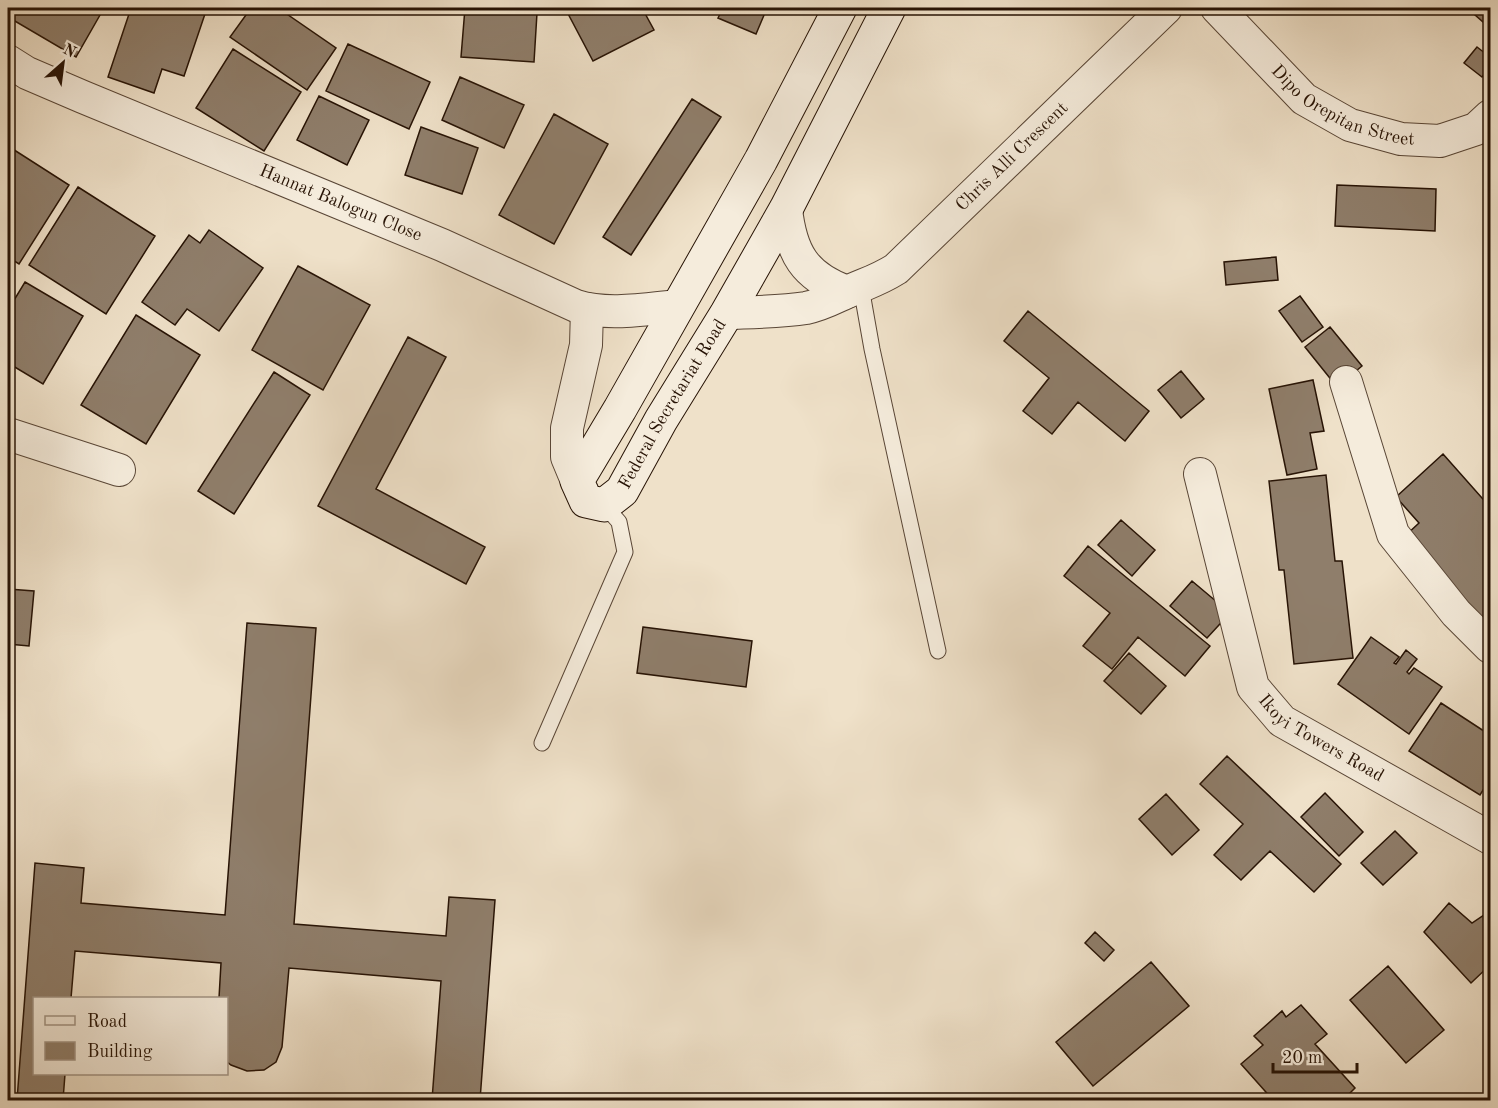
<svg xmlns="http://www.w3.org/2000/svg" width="1498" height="1108" viewBox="0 0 1498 1108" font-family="'Old Standard TT',serif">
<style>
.building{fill:#8f7e6b;stroke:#271305;stroke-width:1.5}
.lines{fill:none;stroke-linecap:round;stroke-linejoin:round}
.service-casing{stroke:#594636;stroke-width:17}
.minor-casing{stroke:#594636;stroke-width:34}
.secondary-casing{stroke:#271305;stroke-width:35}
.service{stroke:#f5ecdc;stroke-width:15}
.minor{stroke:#f5ecdc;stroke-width:32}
.secondary{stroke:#f5ecdc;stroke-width:33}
.labels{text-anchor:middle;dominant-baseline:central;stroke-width:5;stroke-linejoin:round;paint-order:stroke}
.street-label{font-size:18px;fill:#271305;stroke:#f5ecdc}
</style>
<rect width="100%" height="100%" fill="#efe1c9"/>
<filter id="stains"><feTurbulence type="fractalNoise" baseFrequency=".00333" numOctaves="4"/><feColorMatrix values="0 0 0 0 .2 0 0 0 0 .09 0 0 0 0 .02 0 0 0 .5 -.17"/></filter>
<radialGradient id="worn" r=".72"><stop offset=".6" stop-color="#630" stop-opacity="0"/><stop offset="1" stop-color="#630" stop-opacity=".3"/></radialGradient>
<path class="building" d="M 8,8 L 104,8 L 76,57 L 8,17 Z
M 131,8 L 207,8 L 184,76 L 162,69 L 154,93 L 108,77 Z
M 251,8 L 278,8 L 336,48 L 307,90 L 230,37 Z
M 465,8 L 537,13 L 534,62 L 461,57 Z
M 565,8 L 642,8 L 654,30 L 593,61 Z
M 723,8 L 767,8 L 756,34 L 718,18 Z
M 1467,8 L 1490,8 L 1490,28 Z
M 348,44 L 430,82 L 409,129 L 326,91 Z
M 1477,47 L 1490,57 L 1490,67 L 1482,77 L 1464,63 Z
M 233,49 L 301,92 L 264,151 L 196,108 Z
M 460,77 L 524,105 L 504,148 L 442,120 Z
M 319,96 L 369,120 L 347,165 L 297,140 Z
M 692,99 L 721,117 L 631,255 L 603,237 Z
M 554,114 L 608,144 L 554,244 L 499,215 Z
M 421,127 L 478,148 L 462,194 L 405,175 Z
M 8,146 L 69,185 L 19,264 L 8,257 Z
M 1337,185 L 1436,189 L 1435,231 L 1335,226 Z
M 78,187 L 155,236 L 106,314 L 29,265 Z
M 209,230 L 263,268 L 219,331 L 187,309 L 175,325 L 142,302 L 189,235 L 200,243 Z
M 1276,257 L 1278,280 L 1226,285 L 1224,262 Z
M 298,266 L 370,305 L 323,390 L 252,350 Z
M 25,282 L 83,316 L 43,384 L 8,363 L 8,310 Z
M 1300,296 L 1323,327 L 1302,342 L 1279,311 Z
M 1028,311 L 1149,411 L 1125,441 L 1078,402 L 1052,434 L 1023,411 L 1049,378 L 1004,341 Z
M 136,315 L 200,355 L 146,444 L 81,405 Z
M 1330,327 L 1362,366 L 1337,387 L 1305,347 Z
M 408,337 L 446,357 L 376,489 L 485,547 L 466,584 L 318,506 Z
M 1181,371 L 1204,399 L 1181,418 L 1158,390 Z
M 274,372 L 310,395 L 234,514 L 198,491 Z
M 1313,380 L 1324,431 L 1310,433 L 1317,469 L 1287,475 L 1269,389 Z
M 1443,454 L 1490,507 L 1490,628 L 1405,536 L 1419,523 L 1396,497 Z
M 1326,475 L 1335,561 L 1342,561 L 1353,658 L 1294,664 L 1284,570 L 1279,570 L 1269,481 Z
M 1121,520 L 1155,550 L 1132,576 L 1098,545 Z
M 1088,546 L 1210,646 L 1185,676 L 1138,637 L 1112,669 L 1083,646 L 1110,613 L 1064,576 Z
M 1192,581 L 1230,613 L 1207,638 L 1170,606 Z
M 8,589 L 34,591 L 29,646 L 8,644 Z
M 247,623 L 316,628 L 294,924 L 446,936 L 449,897 L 495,900 L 480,1100 L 432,1100 L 441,981 L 289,968 L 282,1047 L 276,1062 L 264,1070 L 247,1071 L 231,1065 L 226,1061 L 226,998 L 219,998 L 221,963 L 75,951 L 71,998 L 34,998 L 34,1074 L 65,1074 L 63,1100 L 17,1100 L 35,863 L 84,868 L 81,903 L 225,915 Z
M 643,627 L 752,641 L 746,687 L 637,673 Z
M 1371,637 L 1399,657 L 1394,663 L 1396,664 L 1406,650 L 1417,659 L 1407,672 L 1409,674 L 1414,668 L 1442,687 L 1409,734 L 1338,684 Z
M 1129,653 L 1166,686 L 1141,714 L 1104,681 Z
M 1441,703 L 1490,735 L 1490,779 L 1480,795 L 1409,751 Z
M 1227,756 L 1341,864 L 1314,892 L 1270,851 L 1241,880 L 1214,855 L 1243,824 L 1200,784 Z
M 1325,793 L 1363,832 L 1339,856 L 1301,817 Z
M 1166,794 L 1199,830 L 1172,855 L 1139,819 Z
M 1395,831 L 1417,853 L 1383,885 L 1361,863 Z
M 1449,903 L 1472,923 L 1490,911 L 1490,965 L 1471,983 L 1424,932 Z
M 1095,932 L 1114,950 L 1104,961 L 1085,943 Z
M 1151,962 L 1189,1006 L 1093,1086 L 1056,1042 Z
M 1388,966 L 1444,1030 L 1406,1063 L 1350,1000 Z
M 1301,1005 L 1327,1034 L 1315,1044 L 1355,1088 L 1350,1093 L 1356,1100 L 1273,1100 L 1241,1064 L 1263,1045 L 1254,1036 L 1282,1011 L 1286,1017 Z"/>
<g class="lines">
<g class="service-casing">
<path id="service" d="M 861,287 L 872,349 L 938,651
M 542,743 L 625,552 L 619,522 L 604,505"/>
</g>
<g class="minor-casing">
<g id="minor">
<path id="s1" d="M 1217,8 L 1304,99 L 1350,125 L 1401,139 L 1440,141 L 1476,129 L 1490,116"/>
<path id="s2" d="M 8,61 L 27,73 L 83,97 L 442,245 L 576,306 C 607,316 646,309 678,306"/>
<path d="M 786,209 C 791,253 804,276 847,292"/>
<path id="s3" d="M 727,313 C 754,312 781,312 806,308 C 821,305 832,299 845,293 C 864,284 877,281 896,269 L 1166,8"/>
<path d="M 1346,382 L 1393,534 L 1456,613 L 1490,647"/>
<path d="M 8,434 L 119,470"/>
<path id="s4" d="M 1200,474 L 1253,687 L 1282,721 L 1490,838"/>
<path d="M 577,481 L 567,457 L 567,428 L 586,345 L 587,309"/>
</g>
</g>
<g class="secondary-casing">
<g id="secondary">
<path id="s5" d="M 840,8 L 761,160 L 620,409 L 577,481 L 586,501 L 604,505 L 622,491 L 661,420 L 727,313 L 786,209 L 889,8"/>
</g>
</g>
<use href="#service" class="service"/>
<use href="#minor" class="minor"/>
<use href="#secondary" class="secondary"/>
</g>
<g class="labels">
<g class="street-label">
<text stroke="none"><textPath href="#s1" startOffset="164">Dipo Orepitan Street</textPath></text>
<text stroke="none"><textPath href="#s3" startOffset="339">Chris Alli Crescent</textPath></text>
<text stroke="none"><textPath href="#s2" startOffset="362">Hannat Balogun Close</textPath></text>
<text stroke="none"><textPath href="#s5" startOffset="705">Federal Secretariat Road</textPath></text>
<text stroke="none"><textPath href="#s4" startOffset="306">Ikoyi Towers Road</textPath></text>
</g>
</g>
<rect width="1498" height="1108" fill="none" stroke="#efe1c9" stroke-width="30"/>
<rect x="9" y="9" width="1480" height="1090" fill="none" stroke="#271305" stroke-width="3"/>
<rect x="15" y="15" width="1468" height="1078" fill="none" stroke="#271305" stroke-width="1.5"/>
<rect x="33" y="997" width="195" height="78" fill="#f5ecdc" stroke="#a39586" stroke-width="1.5"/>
<rect x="45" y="1016" width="30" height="9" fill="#f5ecdc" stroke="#a39586" stroke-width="1.5"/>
<text x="87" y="1027" font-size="18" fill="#271305">Road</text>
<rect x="45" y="1042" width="30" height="18" fill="#8f7e6b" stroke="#a39586" stroke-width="1.5"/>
<text x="87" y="1057" font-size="18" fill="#271305">Building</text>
<g transform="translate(63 63) rotate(28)" stroke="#f5ecdc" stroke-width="4.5" paint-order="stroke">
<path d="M0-4.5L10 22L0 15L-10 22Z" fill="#271305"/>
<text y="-9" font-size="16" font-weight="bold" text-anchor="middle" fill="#271305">N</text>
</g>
<path d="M1273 1063v9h84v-9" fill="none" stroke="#271305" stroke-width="3"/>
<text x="1282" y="1063" font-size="18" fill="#271305" stroke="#f5ecdc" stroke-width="4.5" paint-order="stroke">20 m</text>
<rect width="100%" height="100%" filter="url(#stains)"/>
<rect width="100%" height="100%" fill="url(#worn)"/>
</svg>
